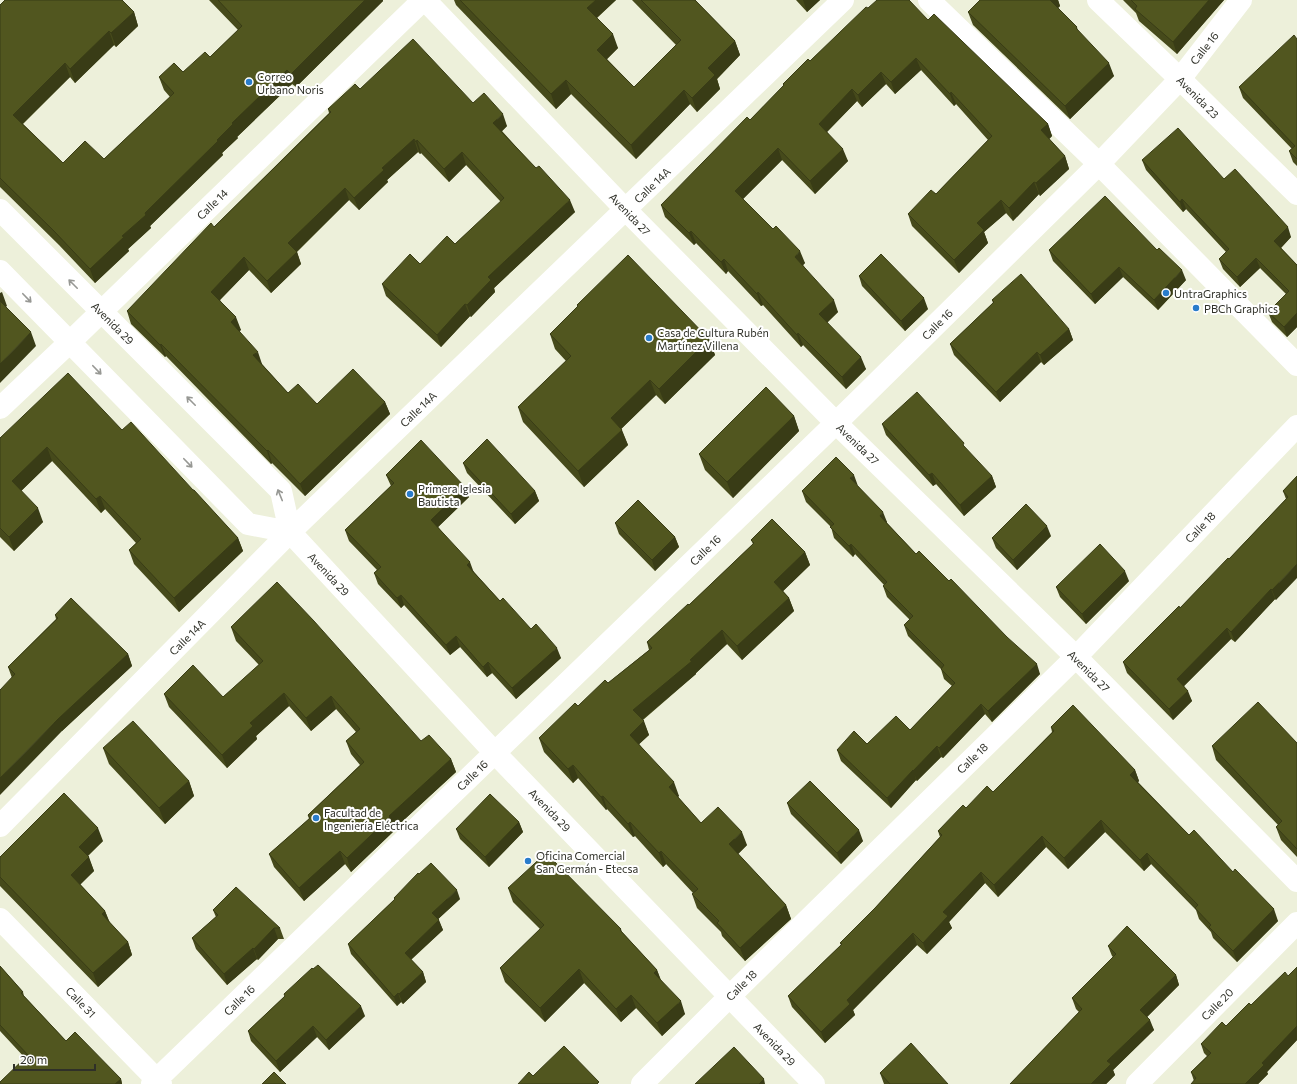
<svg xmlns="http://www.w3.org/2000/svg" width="1297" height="1084" viewBox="0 0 1297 1084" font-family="Commissioner,sans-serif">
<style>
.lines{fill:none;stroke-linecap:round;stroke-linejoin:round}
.minor{stroke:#fff;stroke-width:22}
.major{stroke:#fff;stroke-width:22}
.wall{fill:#464a1b}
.shaded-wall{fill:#393c16}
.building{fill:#51561f;stroke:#393c16}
.oneway{stroke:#979894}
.poi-dot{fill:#297ccb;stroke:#fff;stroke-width:1.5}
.labels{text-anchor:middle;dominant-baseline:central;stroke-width:4;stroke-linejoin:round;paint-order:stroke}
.street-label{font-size:11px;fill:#2f3028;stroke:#fff}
.poi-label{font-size:11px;fill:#2f3028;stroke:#fff;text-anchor:start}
</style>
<rect width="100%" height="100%" fill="#edf0da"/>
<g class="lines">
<path class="minor" d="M 425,0 L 626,210 L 836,423 L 1076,657 L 1297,881
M 929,0 L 1099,164 L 1297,365
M 0,210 L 281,491 L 290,532 L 495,753 L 814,1084
M 0,271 L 248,524 L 290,532
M 0,408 L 70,342 L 423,0
M 0,826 L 290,532 L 843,0
M 0,919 L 161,1084
M 152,1084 L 836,423 L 1099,164 L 1180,79 L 1241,0
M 642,1084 L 729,997 L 1076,657 L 1297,426
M 1137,1084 L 1297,923"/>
<path class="major" d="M 1098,0 L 1180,79 L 1297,194"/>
</g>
<path class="wall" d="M 209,0 L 383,0 L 383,1 L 296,87 L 292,84 L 237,137 L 238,138 L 222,153 L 223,155 L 150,226 L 151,228 L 128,249 L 129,251 L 95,283 L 59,245 L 0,187 L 0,5 L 134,12 L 138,26 L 116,47 L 114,45 L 75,83 L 70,77 L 23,124 L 63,163 L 104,159 L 170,97 L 164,90 L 159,77 L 183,72 L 210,57 L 238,30 Z
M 454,0 L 616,0 L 597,18 L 618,48 L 607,59 L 634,87 L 676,45 L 632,0 L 695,0 L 735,41 L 740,55 L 717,79 L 720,89 L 697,112 L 690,104 L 636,159 L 571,94 L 556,109 L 456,5 Z
M 796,0 L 820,0 L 807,12 Z
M 980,0 L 1058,0 L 1060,6 L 1058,8 L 1077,27 L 1078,31 L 1114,76 L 1070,119 L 973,25 L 968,12 Z
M 1123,0 L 1224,0 L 1177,54 L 1139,21 L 1136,13 Z
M 868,8 L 928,20 L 1048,124 L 1052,136 L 1049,139 L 1065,156 L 1069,169 L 1040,196 L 1039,194 L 1013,221 L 1006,213 L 984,232 L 988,243 L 959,273 L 912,226 L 908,214 L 936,194 L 988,140 L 956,104 L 954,106 L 921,70 L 895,94 L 886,84 L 862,107 L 857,101 L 827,132 L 848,161 L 815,194 L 782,160 L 743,199 L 805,263 L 803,265 L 838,312 L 827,323 L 866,369 L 846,389 L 803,345 L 801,347 L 763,305 L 761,306 L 728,271 L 726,274 L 696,243 L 694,245 L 665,217 L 661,205 L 750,120 L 784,86 L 783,84 L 810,61 Z
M 1297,39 L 1297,166 L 1293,162 L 1289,151 L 1292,149 L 1243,98 L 1239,87 Z
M 360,89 L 473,103 L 507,126 L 502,131 L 575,212 L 494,288 L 495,292 L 471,317 L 470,316 L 441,347 L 386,296 L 382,284 L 420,264 L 455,244 L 501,202 L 466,165 L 449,182 L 421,153 L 420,154 L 418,152 L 387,180 L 388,182 L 359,210 L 349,200 L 297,252 L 301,264 L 271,293 L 249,270 L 220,300 L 241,330 L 239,331 L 262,364 L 288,393 L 317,404 L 385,402 L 390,414 L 305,496 L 272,463 L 271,464 L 166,356 L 165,357 L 131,324 L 127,311 L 214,227 L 329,113 L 328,109 Z
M 1142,160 L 1224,179 L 1291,237 L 1281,248 L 1297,265 L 1297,327 L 1287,337 L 1272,322 L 1268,312 L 1286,294 L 1260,268 L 1240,287 L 1223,269 L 1219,259 L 1226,252 L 1186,209 L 1183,212 L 1146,170 Z
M 1049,250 L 1186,280 L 1158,310 L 1123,277 L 1095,304 L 1053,261 Z
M 859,276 L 928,309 L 905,331 L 862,286 Z
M 992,300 L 1069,329 L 1073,340 L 1044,365 L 1041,362 L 1000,402 L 954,355 L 950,344 L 993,303 Z
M 577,305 L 709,339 L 715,355 L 665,404 L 656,395 L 621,429 L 628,445 L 584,487 L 523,422 L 518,407 L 566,361 L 555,349 L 550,334 L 578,307 Z
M 794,416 L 799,431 L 733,498 L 705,470 L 699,454 Z
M 882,424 L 992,476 L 996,487 L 964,516 L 936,484 L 933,486 L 886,435 Z
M 122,430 L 193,490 L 238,538 L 243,551 L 179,612 L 134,564 L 129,550 L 136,543 L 105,509 L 101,513 L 52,461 L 21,491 L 43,522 L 14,551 L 0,537 L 0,438 Z
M 463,463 L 535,491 L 539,501 L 515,524 L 467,473 Z
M 386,475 L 465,487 L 469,497 L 438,527 L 474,572 L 500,601 L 531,629 L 561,658 L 516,699 L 492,673 L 487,677 L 460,647 L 450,655 L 404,605 L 401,608 L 378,584 L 374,573 L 377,570 L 349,541 L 345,530 L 391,486 Z
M 1297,476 L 1276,600 L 1275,599 L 1235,642 L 1231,639 L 1184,686 L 1192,701 L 1173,720 L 1127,673 L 1123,662 L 1180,608 L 1229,559 L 1286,499 L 1283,491 Z
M 858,486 L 887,522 L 887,523 L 916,554 L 1040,674 L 992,722 L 985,714 L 943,758 L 941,757 L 917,781 L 916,780 L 891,808 L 841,761 L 837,750 L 867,744 L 910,730 L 952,686 L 944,679 L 941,669 L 908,636 L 904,625 L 910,620 L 887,597 L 883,586 L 884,585 L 855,554 L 853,557 L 834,538 L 831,527 L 806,502 L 802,491 Z
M 615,523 L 675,537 L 679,547 L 655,571 L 619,534 Z
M 1051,536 L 1017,570 L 996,548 L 992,538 Z
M 751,540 L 805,552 L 810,565 L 783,591 L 789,598 L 794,611 L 742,660 L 727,644 L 696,673 L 696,674 L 643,720 L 649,735 L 639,744 L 679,796 L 678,797 L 701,823 L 747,845 L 738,854 L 786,905 L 791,919 L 745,961 L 722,936 L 721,932 L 697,908 L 692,894 L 693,893 L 666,864 L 663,867 L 635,836 L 633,837 L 607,809 L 606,810 L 578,778 L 573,783 L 544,752 L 539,738 L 608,683 L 649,650 L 647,642 L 689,605 L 753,544 Z
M 1129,581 L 1086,624 L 1060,597 L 1056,587 Z
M 55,615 L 128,654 L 132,666 L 62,731 L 12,678 L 8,667 L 56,619 Z
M 231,627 L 451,759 L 456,772 L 394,829 L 395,830 L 351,872 L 345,864 L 304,901 L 274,867 L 269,854 L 309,819 L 308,815 L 360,765 L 351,754 L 346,741 L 356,732 L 336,709 L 311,731 L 289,706 L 256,736 L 257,739 L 227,768 L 169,707 L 164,694 L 223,697 L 259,665 L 236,641 Z
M 1051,727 L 1135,770 L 1139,781 L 1138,782 L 1189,835 L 1278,921 L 1237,962 L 1213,938 L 1211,932 L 1199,919 L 1196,910 L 1151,864 L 1144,871 L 1105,832 L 1068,869 L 1046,847 L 998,897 L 985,883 L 949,922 L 952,928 L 927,954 L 917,945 L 853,1010 L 855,1015 L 825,1043 L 792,1007 L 788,996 L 841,945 L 840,943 L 875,908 L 940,837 L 938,831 L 966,808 L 993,792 L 1052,732 Z
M 1297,743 L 1297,857 L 1281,840 L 1276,827 L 1278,825 L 1216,760 L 1212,746 Z
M 103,748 L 189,781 L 194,796 L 165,824 L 109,764 Z
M 787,803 L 863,841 L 841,864 L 791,814 Z
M 519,822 L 523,832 L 489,867 L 460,839 L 456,829 Z
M 103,841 L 88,856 L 94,871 L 80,884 L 105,911 L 110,923 L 128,942 L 132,955 L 98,987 L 0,886 L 0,857 Z
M 508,888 L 621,929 L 622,932 L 657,970 L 661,980 L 685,1014 L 662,1036 L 636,1008 L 621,1022 L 584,983 L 545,1022 L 505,982 L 500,968 L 540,929 L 513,902 Z
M 394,898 L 460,899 L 438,919 L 443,930 L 411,960 L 423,972 L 426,982 L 403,1004 L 401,1002 L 397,1006 L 351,954 L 348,944 L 395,899 Z
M 213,910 L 280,928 L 284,939 L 278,939 L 258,960 L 257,959 L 227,985 L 196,949 L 192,938 L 216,917 Z
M 1108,946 L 1176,975 L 1179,985 L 1147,1017 L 1154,1030 L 1113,1070 L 1115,1075 L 1106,1084 L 1010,1084 L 1079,1012 L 1076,1009 L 1072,998 L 1113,957 L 1112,956 Z
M 0,966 L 23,992 L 24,996 L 66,1041 L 121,1079 L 122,1084 L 0,1084 L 25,1058 L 0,1031 Z
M 1297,967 L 1297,1040 L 1267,1072 L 1268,1074 L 1258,1084 L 1191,1084 L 1194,1081 L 1191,1072 L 1207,1056 L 1204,1053 L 1201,1044 L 1226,1026 L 1251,1005 L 1288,976 Z
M 284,994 L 365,1016 L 329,1050 L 317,1037 L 280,1072 L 251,1041 L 248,1031 L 285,996 Z
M 880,1073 L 948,1084 L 884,1084 Z"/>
<path class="shaded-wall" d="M 365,0 L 383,0 L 383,1 L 296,87 L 291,74 Z
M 596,0 L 616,0 L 592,22 L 587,8 Z
M 803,0 L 820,0 L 807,12 Z
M 1050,0 L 1058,0 L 1060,6 L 1054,12 Z
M 1209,0 L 1224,0 L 1177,54 L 1173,42 Z
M 134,12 L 138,26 L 116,47 L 111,33 Z
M 109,31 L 114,45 L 75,83 L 70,69 Z
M 613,34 L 618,48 L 602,64 L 597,50 Z
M 735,41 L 740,55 L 717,79 L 720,89 L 697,112 L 692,98 L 708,68 Z
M 916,58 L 921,70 L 895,94 L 891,82 Z
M 65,63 L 70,77 L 18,128 L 13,115 Z
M 1109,63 L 1114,76 L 1070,119 L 1065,106 Z
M 287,70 L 292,84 L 237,137 L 238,138 L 222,153 L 223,155 L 150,226 L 151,228 L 128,249 L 129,251 L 95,283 L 90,269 L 145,213 L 217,140 L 232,123 Z
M 881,72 L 886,84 L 862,107 L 858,95 Z
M 566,80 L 571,94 L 556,109 L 551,94 Z
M 852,89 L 857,101 L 823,136 L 819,124 Z
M 684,90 L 690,104 L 636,159 L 631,145 Z
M 951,92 L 956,104 L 954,106 L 950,94 Z
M 503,114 L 507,126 L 498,135 L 493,123 Z
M 1048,124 L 1052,136 L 1045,143 L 1041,130 Z
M 414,139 L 418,152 L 387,180 L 388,182 L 359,210 L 354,198 L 382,168 Z
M 417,140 L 421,153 L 420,154 L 416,142 Z
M 778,148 L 782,160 L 739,203 L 735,191 Z
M 843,149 L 848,161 L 815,194 L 810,181 Z
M 462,152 L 466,165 L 449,182 L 444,169 Z
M 1065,156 L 1069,169 L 1040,196 L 1036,183 Z
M 1034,182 L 1039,194 L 1013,221 L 1009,208 Z
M 345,188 L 349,200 L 293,255 L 288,243 Z
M 1182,199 L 1186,209 L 1183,212 L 1180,202 Z
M 570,200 L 575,212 L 494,288 L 495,292 L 471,317 L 467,305 L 488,277 Z
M 1001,200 L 1006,213 L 984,232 L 988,243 L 959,273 L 954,260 L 977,223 Z
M 1288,227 L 1291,237 L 1278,251 L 1274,241 Z
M 691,231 L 696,243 L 694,245 L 689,233 Z
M 800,251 L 805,263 L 799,269 L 795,257 Z
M 297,252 L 301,264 L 271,293 L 267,281 Z
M 244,257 L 249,270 L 216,304 L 211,292 Z
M 1256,258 L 1260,268 L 1240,287 L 1237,277 Z
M 724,259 L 728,271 L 726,274 L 721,262 Z
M 1119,267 L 1123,277 L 1095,304 L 1091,294 Z
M 1182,270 L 1186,280 L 1158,310 L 1154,300 Z
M 2,292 L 7,306 L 1,311 L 0,308 L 0,293 Z
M 758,292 L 763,305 L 761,306 L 757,294 Z
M 924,298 L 928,309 L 905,331 L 901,321 Z
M 834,300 L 838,312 L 823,326 L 819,314 Z
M 465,304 L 470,316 L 441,347 L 437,335 Z
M 1297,313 L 1297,327 L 1287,337 L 1284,327 Z
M 236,317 L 241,330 L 235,335 L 231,322 Z
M 1069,329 L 1073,340 L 1044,365 L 1040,355 Z
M 31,332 L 36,346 L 0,383 L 0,364 Z
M 798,333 L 803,345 L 801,347 L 797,335 Z
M 709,339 L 715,355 L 665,404 L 659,389 Z
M 161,344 L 166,356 L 165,357 L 160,345 Z
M 258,352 L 262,364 L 258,368 L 253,355 Z
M 1037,352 L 1041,362 L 1000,402 L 996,392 Z
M 861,357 L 866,369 L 846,389 L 842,377 Z
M 650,380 L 656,395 L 617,433 L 611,418 Z
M 385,402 L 390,414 L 305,496 L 300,484 Z
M 794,416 L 799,431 L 733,498 L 727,482 Z
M 622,430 L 628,445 L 584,487 L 578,471 Z
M 47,447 L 52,461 L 17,495 L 12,481 Z
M 268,450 L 272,463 L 271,464 L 267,451 Z
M 932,473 L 936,484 L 933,486 L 929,475 Z
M 854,475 L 858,486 L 850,478 Z
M 992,476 L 996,487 L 964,516 L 960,505 Z
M 465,487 L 469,497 L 435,530 L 431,520 Z
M 535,491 L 539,501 L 515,524 L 511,514 Z
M 100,496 L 105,509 L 101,513 L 96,499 Z
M 38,508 L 43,522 L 14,551 L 9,537 Z
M 883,512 L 887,522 L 883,526 L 880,516 Z
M 1047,526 L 1051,536 L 1017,570 L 1013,560 Z
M 675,537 L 679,547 L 655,571 L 652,560 Z
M 238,538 L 243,551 L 179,612 L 174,598 Z
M 851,544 L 855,554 L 853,557 L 849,546 Z
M 805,552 L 810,565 L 779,595 L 774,582 Z
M 470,562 L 474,573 L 467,565 Z
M 1297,564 L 1297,578 L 1276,600 L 1272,590 Z
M 1125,571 L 1129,581 L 1086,624 L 1082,614 Z
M 1271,589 L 1275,599 L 1235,642 L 1231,632 Z
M 401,595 L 404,605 L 401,608 L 397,598 Z
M 789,598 L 794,611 L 742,660 L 737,646 Z
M 1227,628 L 1231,639 L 1181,689 L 1177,679 Z
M 722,630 L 727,644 L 696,673 L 696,674 L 638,723 L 633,710 L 690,660 Z
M 456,636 L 460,647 L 450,655 L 446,645 Z
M 557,648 L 561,658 L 516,699 L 512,688 Z
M 128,654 L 132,666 L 62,731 L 0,795 L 0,778 L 58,719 Z
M 488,662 L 492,673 L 487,677 L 483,667 Z
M 1037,664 L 1040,674 L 992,722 L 988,711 Z
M 1188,691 L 1192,701 L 1173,720 L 1169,709 Z
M 284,693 L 289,706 L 256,736 L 257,739 L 227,768 L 222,755 L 250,723 Z
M 331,696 L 336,709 L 311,731 L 306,718 Z
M 981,704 L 985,714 L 943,758 L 939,748 Z
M 644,721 L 649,735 L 635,748 L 630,735 Z
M 937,746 L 941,757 L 917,781 L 913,771 Z
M 451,759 L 456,772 L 394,829 L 395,830 L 351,872 L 347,858 L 389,816 Z
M 573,765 L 578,778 L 573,783 L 568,769 Z
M 913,770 L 916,780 L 891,808 L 887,798 Z
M 1135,770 L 1139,781 L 1134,786 L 1130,775 Z
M 189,781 L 194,796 L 165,824 L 159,808 Z
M 674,782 L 679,796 L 674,800 L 669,787 Z
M 603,796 L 607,809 L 606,810 L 601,797 Z
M 1101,820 L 1105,832 L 1068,869 L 1064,858 Z
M 519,822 L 523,832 L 489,867 L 485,857 Z
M 630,822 L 635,836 L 633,837 L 628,824 Z
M 98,828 L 103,841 L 83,860 L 79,847 Z
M 859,830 L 863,841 L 841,864 L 837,853 Z
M 742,832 L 747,845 L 734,858 L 729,844 Z
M 1042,836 L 1046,847 L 998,897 L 994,885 Z
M 340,851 L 345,864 L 304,901 L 299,888 Z
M 661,851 L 666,864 L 663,867 L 659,853 Z
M 1147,853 L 1151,864 L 1144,871 L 1140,860 Z
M 89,857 L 94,871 L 76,889 L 71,875 Z
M 981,872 L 985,883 L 949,922 L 952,928 L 927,954 L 923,943 L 943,912 Z
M 457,890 L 460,899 L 435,922 L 432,913 Z
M 786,905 L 791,919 L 745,961 L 740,948 Z
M 1274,909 L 1278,921 L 1237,962 L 1233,951 Z
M 105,911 L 110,924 L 102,914 Z
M 439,920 L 443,930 L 408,962 L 405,953 Z
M 274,928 L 278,939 L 258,960 L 254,949 Z
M 913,933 L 917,945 L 853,1010 L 855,1015 L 825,1043 L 821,1032 L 847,1000 Z
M 128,942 L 132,955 L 98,987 L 93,973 Z
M 253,948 L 257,959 L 227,985 L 224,974 Z
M 579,969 L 584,983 L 545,1022 L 540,1008 Z
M 657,970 L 662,984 L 654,973 Z
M 423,972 L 426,982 L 403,1004 L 399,994 Z
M 1176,975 L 1179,985 L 1144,1020 L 1140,1010 Z
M 398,993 L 401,1002 L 397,1006 L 394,997 Z
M 631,995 L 636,1008 L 621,1022 L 616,1009 Z
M 681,1001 L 685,1014 L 662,1036 L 657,1023 Z
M 361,1006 L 365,1016 L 329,1050 L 326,1040 Z
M 1150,1020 L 1154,1030 L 1113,1070 L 1115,1075 L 1106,1084 L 1091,1084 L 1107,1061 Z
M 313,1026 L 317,1037 L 280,1072 L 276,1061 Z
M 1297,1026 L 1297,1040 L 1267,1072 L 1268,1074 L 1258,1084 L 1245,1084 L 1262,1063 Z
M 121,1079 L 122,1084 L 115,1084 Z
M 764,1079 L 765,1084 L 759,1084 Z"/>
<path class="building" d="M 5,0 L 122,0 L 134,12 L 111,33 L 109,31 L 70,69 L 65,63 L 13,115 L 63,163 L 85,141 L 104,159 L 174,93 L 159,77 L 174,63 L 183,72 L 205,52 L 210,57 L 242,26 L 218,0 L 365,0 L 291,74 L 287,70 L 232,123 L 233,124 L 217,140 L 218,141 L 145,213 L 146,215 L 122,236 L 124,237 L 90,269 L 54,231 L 0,178 L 0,5 Z
M 460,0 L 596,0 L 587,8 L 613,34 L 597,50 L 634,87 L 681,40 L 641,0 L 695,0 L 735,41 L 708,68 L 715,75 L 692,98 L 684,90 L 631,145 L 566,80 L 551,94 Z
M 877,0 L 909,0 L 928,20 L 934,14 L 1048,124 L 1041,130 L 1065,156 L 1036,183 L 1034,182 L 1009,208 L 1001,200 L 977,223 L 984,230 L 954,260 L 908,214 L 931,190 L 936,194 L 992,136 L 951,92 L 950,94 L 916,58 L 891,82 L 881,72 L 858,95 L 852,89 L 819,124 L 843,149 L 810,181 L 778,148 L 735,191 L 773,229 L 776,226 L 800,251 L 795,257 L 834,300 L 819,314 L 861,357 L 842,377 L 798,333 L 797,335 L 758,292 L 757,294 L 724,259 L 721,262 L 691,231 L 689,233 L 661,205 L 747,117 L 750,120 L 784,85 L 783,84 L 808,59 L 810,61 L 866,7 L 868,8 Z
M 980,0 L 1050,0 L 1077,27 L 1076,28 L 1109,63 L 1065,106 L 968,12 Z
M 1131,0 L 1209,0 L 1173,42 L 1135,9 L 1137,6 Z
M 1294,35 L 1297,39 L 1297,159 L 1289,151 L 1295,146 L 1239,87 Z
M 413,39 L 473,103 L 484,93 L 503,114 L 493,123 L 536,168 L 539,166 L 570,200 L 488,277 L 491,280 L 467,305 L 465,304 L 437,335 L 382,284 L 410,254 L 420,264 L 447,236 L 455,244 L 504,198 L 462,152 L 444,169 L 417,140 L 416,142 L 414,139 L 382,168 L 384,170 L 354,198 L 345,188 L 288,243 L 297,252 L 267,281 L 244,257 L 211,292 L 236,317 L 231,322 L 258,352 L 253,355 L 288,393 L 298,384 L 317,404 L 353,369 L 385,402 L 300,484 L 268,450 L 267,451 L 161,344 L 160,345 L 127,311 L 211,223 L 214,227 L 331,112 L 328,109 L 355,84 L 360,89 Z
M 1178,128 L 1224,179 L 1235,169 L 1288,227 L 1274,241 L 1297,265 L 1297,313 L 1284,327 L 1268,312 L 1289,291 L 1256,258 L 1237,277 L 1219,259 L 1229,249 L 1182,199 L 1180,202 L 1142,160 Z
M 1105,196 L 1157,250 L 1159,248 L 1182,270 L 1154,300 L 1119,267 L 1091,294 L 1049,250 Z
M 881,254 L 924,298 L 901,321 L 859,276 Z
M 628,255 L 709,339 L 659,389 L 650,380 L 611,418 L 622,430 L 578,471 L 518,407 L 571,356 L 550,334 L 578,306 L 577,305 Z
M 1021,274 L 1069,329 L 1040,355 L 1037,352 L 996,392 L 950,344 L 994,302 L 992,300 Z
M 0,301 L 31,332 L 0,364 Z
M 68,373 L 122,430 L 131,422 L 193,490 L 194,490 L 238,538 L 174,598 L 129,550 L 141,539 L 100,496 L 96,499 L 47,447 L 12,481 L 38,508 L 9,537 L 0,528 L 0,438 Z
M 766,387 L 794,416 L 727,482 L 699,454 Z
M 917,392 L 964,443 L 963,445 L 992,476 L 960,505 L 932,473 L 929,475 L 882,424 Z
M 487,439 L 535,491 L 511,514 L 463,463 Z
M 421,440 L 465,487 L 431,520 L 470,562 L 467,565 L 500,601 L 503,598 L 531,629 L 536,624 L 557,648 L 512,688 L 488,662 L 483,667 L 456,636 L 446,645 L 401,595 L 397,598 L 374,573 L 381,567 L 345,530 L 394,483 L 386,475 Z
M 836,457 L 854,475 L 850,478 L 883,512 L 880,516 L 916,554 L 919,551 L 949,581 L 951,579 L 1007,637 L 1037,664 L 988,711 L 981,704 L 939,748 L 937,746 L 913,771 L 913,770 L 887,798 L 837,750 L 854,731 L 867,744 L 896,716 L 910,730 L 955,683 L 941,669 L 944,665 L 904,625 L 913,616 L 883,586 L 887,582 L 851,544 L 849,546 L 830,527 L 834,524 L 802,491 Z
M 1297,476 L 1297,564 L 1272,590 L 1271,589 L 1231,632 L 1227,628 L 1177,679 L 1188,691 L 1169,709 L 1123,662 L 1179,606 L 1180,608 L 1228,558 L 1229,559 L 1288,497 L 1283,491 Z
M 638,500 L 675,537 L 652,560 L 615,523 Z
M 1026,504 L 1047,526 L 1013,560 L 992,538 Z
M 772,519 L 805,552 L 774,582 L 789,598 L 737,646 L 722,630 L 690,660 L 692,661 L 633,710 L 644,721 L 630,735 L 674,782 L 669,787 L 701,823 L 718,807 L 742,832 L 729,844 L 786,905 L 740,948 L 717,923 L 719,921 L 692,894 L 698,889 L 661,851 L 659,853 L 630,822 L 628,824 L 603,796 L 601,797 L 573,765 L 568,769 L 539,738 L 575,703 L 578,706 L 605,680 L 608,683 L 652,648 L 647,642 L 688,604 L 689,605 L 754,543 L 751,540 Z
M 1100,544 L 1125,571 L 1082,614 L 1056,587 Z
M 277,582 L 314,621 L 421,741 L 429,735 L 451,759 L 389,816 L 390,817 L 347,858 L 340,851 L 299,888 L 269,854 L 310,818 L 308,815 L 364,762 L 346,741 L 360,729 L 331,696 L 306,718 L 284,693 L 250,723 L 253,726 L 222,755 L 164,694 L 193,665 L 223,697 L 263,661 L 231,627 Z
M 71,598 L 128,654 L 58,719 L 0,778 L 0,690 L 15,674 L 8,667 L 58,618 L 55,615 Z
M 1258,702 L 1297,743 L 1297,849 L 1276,827 L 1282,821 L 1212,746 Z
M 1073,705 L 1135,770 L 1130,775 L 1189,835 L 1194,830 L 1233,872 L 1235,869 L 1274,909 L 1233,951 L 1209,927 L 1211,925 L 1195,908 L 1198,905 L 1147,853 L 1140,860 L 1101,820 L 1064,858 L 1042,836 L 994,885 L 981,872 L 943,912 L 948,916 L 923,943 L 913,933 L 847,1000 L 850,1004 L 821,1032 L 788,996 L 842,944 L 840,943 L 875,908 L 942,835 L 938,831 L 963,805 L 966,808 L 987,786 L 993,792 L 1054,731 L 1051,727 Z
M 133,721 L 189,781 L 159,808 L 103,748 Z
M 810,781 L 859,830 L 837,853 L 787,803 Z
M 64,793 L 98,828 L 79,847 L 89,857 L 71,875 L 105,911 L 102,914 L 128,942 L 93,973 L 0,877 L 0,857 Z
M 490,794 L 519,822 L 485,857 L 456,829 Z
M 546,853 L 621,929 L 620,930 L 657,970 L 654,973 L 681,1001 L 657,1023 L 631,995 L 616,1009 L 579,969 L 540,1008 L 500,968 L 544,925 L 508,888 Z
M 431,863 L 457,890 L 432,913 L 439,920 L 405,953 L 423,972 L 399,994 L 398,993 L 394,997 L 348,944 L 395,899 L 394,898 L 418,873 L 419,874 Z
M 236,887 L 280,928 L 274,928 L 254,949 L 253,948 L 224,974 L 192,938 L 218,915 L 213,910 Z
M 1127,926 L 1176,975 L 1140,1010 L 1150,1020 L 1107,1061 L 1111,1064 L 1091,1084 L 1010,1084 L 1082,1009 L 1072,998 L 1116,954 L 1108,946 Z
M 318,965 L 361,1006 L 326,1040 L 313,1026 L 276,1061 L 248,1031 L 285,996 L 284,994 L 312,968 L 313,969 Z
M 0,966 L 23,992 L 21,993 L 66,1041 L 75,1032 L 121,1079 L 115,1084 L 0,1084 L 0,1082 L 28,1055 L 0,1025 Z
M 1297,967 L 1297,1026 L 1262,1063 L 1264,1065 L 1245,1084 L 1191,1084 L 1196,1078 L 1191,1072 L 1211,1053 L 1201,1044 L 1222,1022 L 1226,1026 L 1249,1003 L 1251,1005 L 1285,972 L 1288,976 Z
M 911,1043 L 948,1084 L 890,1084 L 880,1073 Z
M 564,1046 L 599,1082 L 597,1084 L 518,1084 L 529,1072 L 533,1076 Z
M 734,1047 L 764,1079 L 759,1084 L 695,1084 Z
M 274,1072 L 286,1084 L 262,1084 Z"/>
<defs><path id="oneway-shaft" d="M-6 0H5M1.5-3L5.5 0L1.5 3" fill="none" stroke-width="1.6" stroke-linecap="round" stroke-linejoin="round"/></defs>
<g class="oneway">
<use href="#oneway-shaft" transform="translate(73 284) rotate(-135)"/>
<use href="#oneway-shaft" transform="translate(27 298) rotate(46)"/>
<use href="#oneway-shaft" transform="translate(97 370) rotate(46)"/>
<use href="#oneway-shaft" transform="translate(191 401) rotate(-135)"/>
<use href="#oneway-shaft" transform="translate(188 463) rotate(46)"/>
<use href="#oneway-shaft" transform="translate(280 495) rotate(-112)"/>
</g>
<g class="poi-dot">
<circle cx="249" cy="82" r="4"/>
<circle cx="1166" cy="293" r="4"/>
<circle cx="1196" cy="308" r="4"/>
<circle cx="649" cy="338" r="4"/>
<circle cx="410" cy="494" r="4"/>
<circle cx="316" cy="818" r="4"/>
<circle cx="528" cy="861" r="4"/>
</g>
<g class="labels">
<g class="street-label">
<text transform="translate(1204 48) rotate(-52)">Calle 16</text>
<text transform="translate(1198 97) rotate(45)">Avenida 23</text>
<text transform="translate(652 185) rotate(-44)">Calle 14A</text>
<text transform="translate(212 204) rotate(-44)">Calle 14</text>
<text transform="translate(630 214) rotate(46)">Avenida 27</text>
<text transform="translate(113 323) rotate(45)">Avenida 29</text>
<text transform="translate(937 324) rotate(-45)">Calle 16</text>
<text transform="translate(418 409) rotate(-44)">Calle 14A</text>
<text transform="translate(858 444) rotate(44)">Avenida 27</text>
<text transform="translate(1200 527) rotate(-46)">Calle 18</text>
<text transform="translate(705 550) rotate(-44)">Calle 16</text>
<text transform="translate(329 574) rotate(47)">Avenida 29</text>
<text transform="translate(187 637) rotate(-45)">Calle 14A</text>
<text transform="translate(1089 671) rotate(45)">Avenida 27</text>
<text transform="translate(972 758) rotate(-44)">Calle 18</text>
<text transform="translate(472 775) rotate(-44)">Calle 16</text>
<text transform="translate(550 810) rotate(46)">Avenida 29</text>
<text transform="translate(741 985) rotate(-45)">Calle 18</text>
<text transform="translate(239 1000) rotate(-44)">Calle 16</text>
<text transform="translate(81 1002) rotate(46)">Calle 31</text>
<text transform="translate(1217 1004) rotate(-45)">Calle 20</text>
<text transform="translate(775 1044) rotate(46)">Avenida 29</text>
</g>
<g class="poi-label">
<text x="257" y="76">Correo<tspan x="257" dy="13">Urbano Noris</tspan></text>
<text x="1174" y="293">UntraGraphics</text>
<text x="1204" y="308">PBCh Graphics</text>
<text x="657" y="332">Casa de Cultura Rubén<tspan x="657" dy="13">Martínez Villena</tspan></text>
<text x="418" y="488">Primera Iglesia<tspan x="418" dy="13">Bautista</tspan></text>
<text x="324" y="812">Facultad de<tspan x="324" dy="13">Ingeniería Eléctrica</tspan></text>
<text x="536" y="855">Oficina Comercial<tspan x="536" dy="13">San Germán - Etecsa</tspan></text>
</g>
</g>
<path d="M14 1064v6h81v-6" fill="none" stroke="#2f3028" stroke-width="2"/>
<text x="20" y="1064" font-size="12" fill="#2f3028" stroke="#ffffff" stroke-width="3" paint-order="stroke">20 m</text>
</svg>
